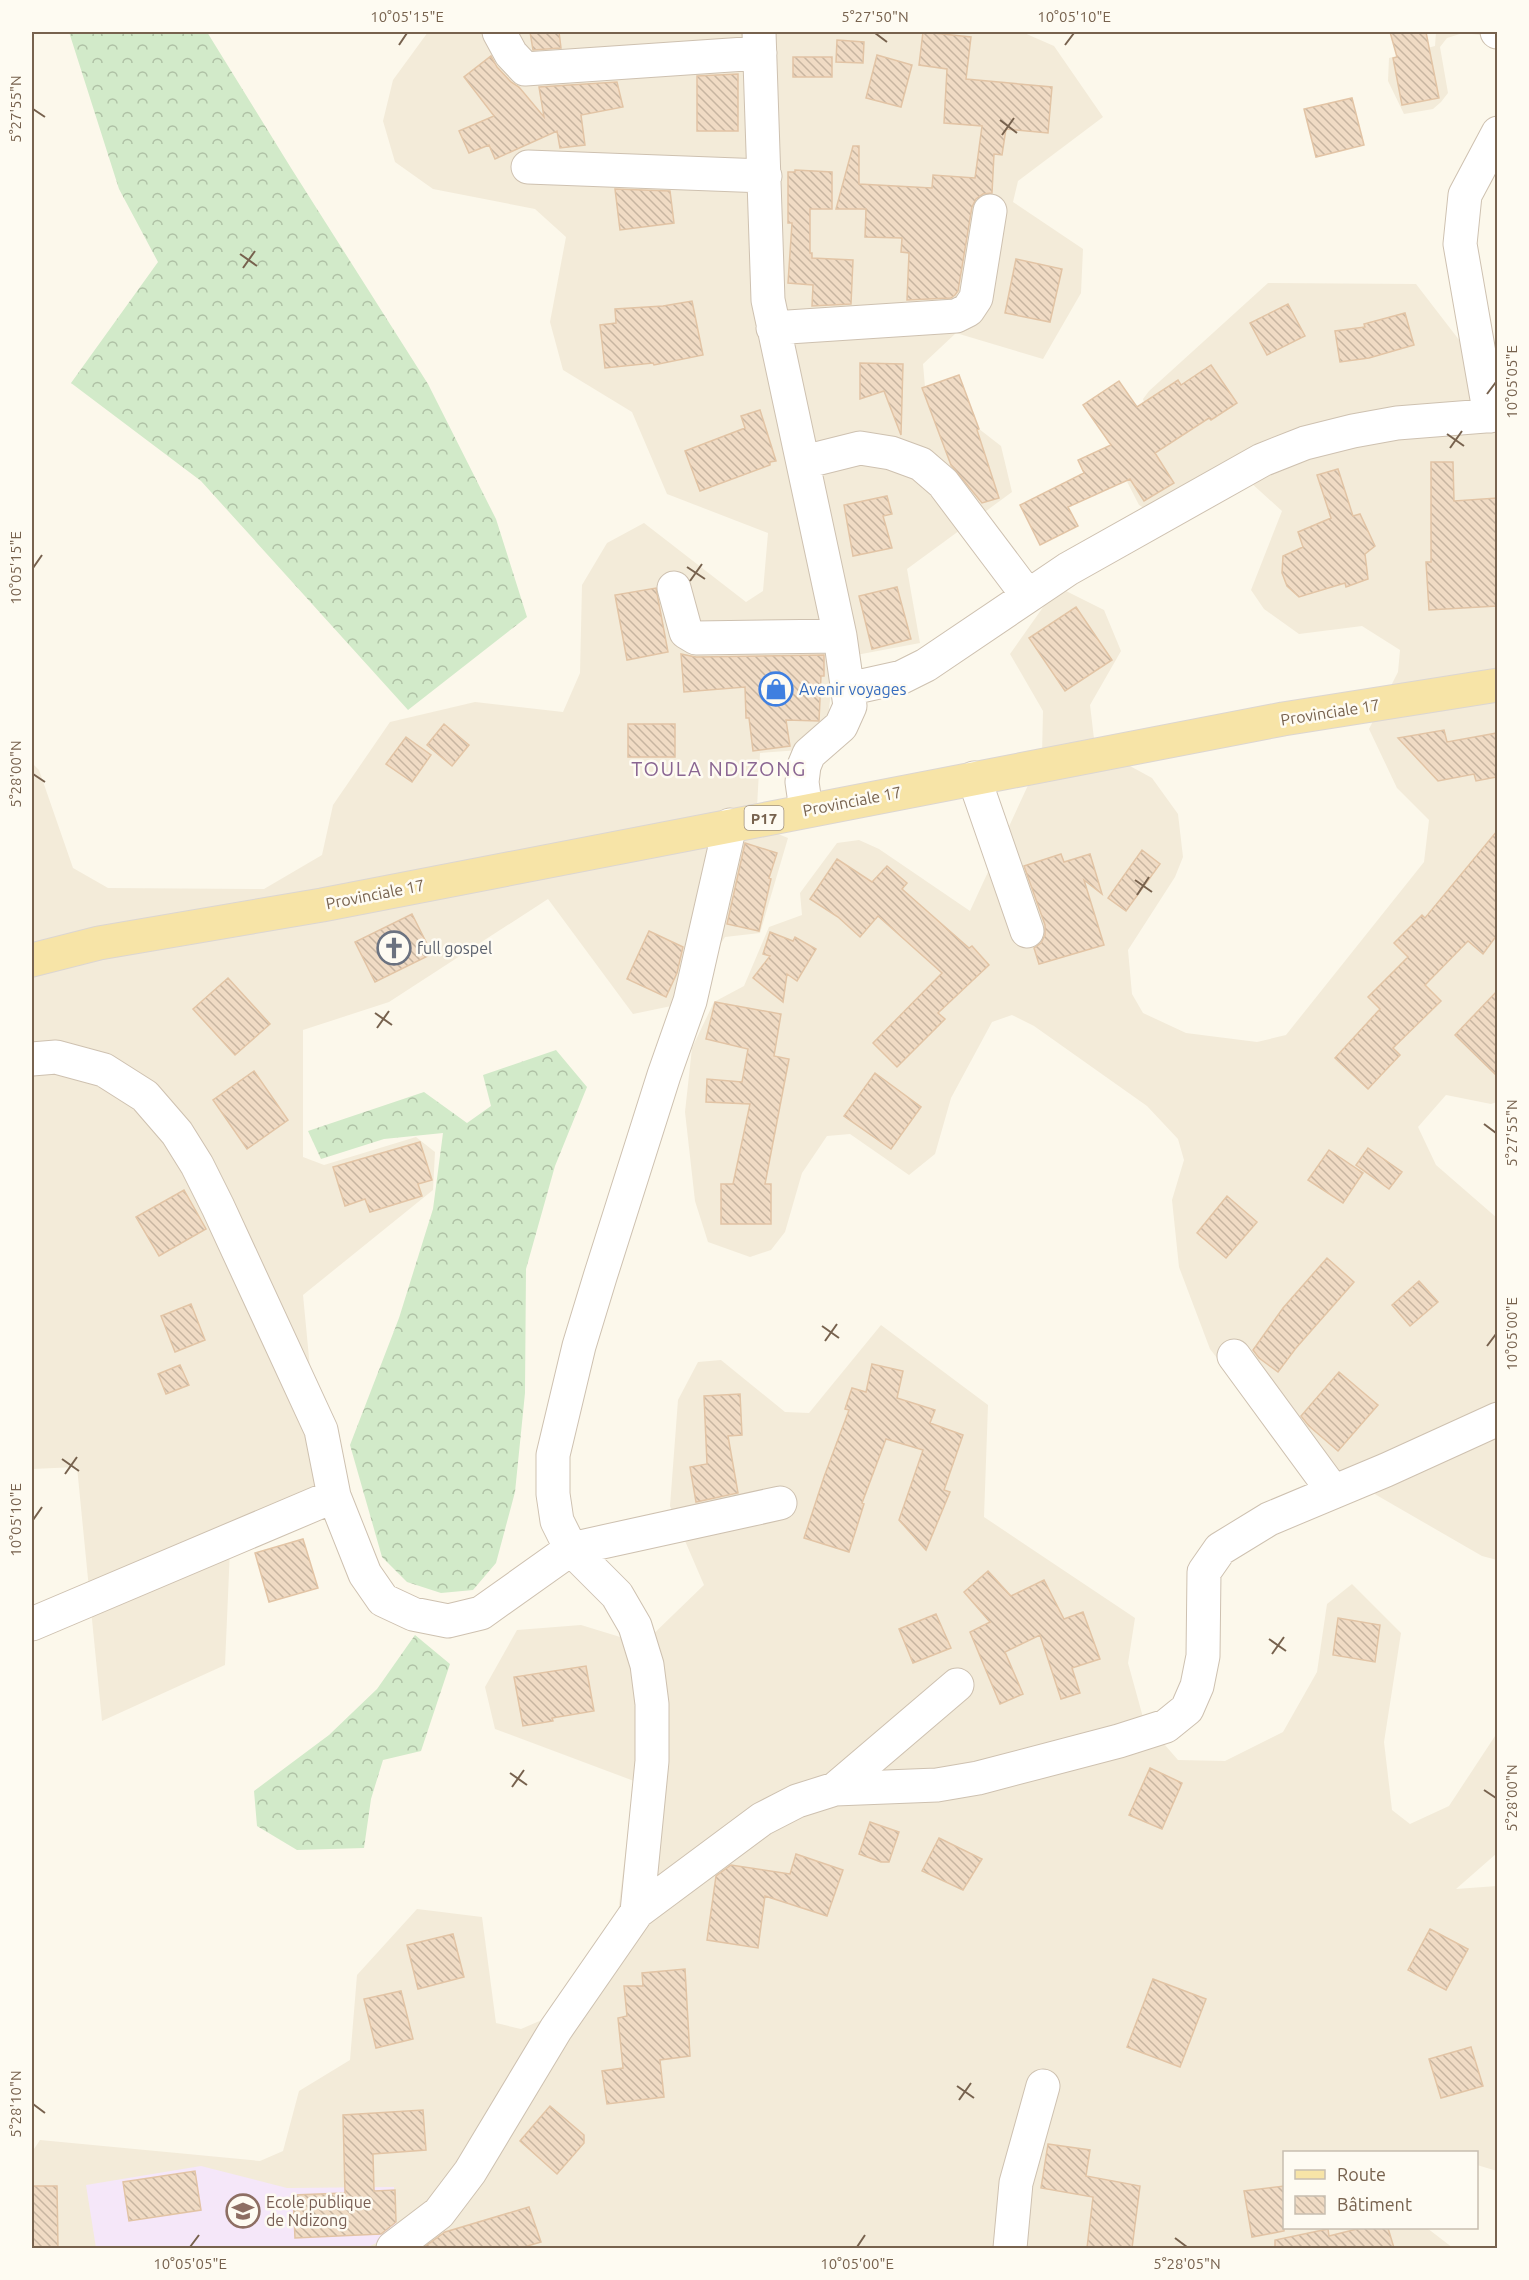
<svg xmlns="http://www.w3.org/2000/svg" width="1529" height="2280" viewBox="0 0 1529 2280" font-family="Ubuntu,sans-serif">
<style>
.residential{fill:#f3ebd9}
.education{fill:#f5e7f9}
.forest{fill:url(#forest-crowns)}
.building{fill:url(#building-back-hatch);stroke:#e2c4a5;stroke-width:1.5}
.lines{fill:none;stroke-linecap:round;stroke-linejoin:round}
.minor-casing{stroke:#cec1b0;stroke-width:35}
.major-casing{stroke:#dcd6d1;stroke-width:35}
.minor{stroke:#fff;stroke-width:33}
.major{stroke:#f7e4a7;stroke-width:33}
.ticks{fill:none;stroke:#77624e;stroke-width:2}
.labels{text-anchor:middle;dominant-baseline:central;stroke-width:5;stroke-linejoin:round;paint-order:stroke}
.shield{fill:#fefbf2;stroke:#a0907f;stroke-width:1.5}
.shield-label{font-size:15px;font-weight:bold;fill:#77624e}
.shop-label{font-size:16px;fill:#366cbe;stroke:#fefbf2;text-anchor:start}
.street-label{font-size:16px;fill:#77624e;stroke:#fefbf2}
.worship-label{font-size:16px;fill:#5b616d;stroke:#fefbf2;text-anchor:start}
.education-label{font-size:16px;fill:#785e54;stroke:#fefbf2;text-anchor:start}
.quarter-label{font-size:20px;letter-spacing:1.5px;fill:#8a6692;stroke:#fefbf2}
.neatline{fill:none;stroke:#77624e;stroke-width:2}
.ticks-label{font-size:15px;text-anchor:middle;fill:#77624e}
</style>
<defs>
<pattern id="forest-crowns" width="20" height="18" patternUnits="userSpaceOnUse" patternTransform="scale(1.5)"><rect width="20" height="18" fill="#d2eac9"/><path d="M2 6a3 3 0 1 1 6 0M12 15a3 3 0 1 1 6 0" fill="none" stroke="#afc1a5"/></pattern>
<pattern id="building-back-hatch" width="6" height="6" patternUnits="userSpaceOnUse" patternTransform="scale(1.5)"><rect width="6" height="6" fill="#f0dbc4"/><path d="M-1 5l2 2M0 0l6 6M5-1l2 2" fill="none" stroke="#c7b5a1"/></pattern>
</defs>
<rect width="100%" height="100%" fill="#fcf8eb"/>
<path class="residential" d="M 428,32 L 1022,32 L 1054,46 L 1103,117 L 1018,181 L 1013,202 L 1083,249 L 1081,293 L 1043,359 L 956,333 L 923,364 L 925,387 L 1001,446 L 1012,492 L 907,569 L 920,643 L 835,659 L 828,717 L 800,750 L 760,753 L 756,825 L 788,838 L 760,933 L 725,937 L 681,1004 L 633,1014 L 548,899 L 389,1002 L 303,1030 L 303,1157 L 324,1165 L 416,1137 L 435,1152 L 433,1190 L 303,1295 L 324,1514 L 230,1549 L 225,1665 L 102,1721 L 77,1467 L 32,1469 L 32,763 L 39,770 L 73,868 L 108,888 L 264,889 L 322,855 L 333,805 L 390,722 L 475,702 L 563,712 L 580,673 L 582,585 L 607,543 L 644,523 L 746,602 L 763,591 L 768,533 L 667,494 L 632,412 L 563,370 L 550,322 L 566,237 L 535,209 L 433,189 L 395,162 L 383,121 L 393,80 Z
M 1436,32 L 1483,32 L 1481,35 L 1463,33 L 1447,38 L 1440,47 L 1448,93 L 1441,102 L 1433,109 L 1404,114 L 1388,81 L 1389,58 L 1435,46 Z
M 1268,283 L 1416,284 L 1493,384 L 1497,384 L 1497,1102 L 1491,1104 L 1446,1095 L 1418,1127 L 1436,1165 L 1497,1218 L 1497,1560 L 1482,1556 L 1340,1474 L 1251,1402 L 1210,1349 L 1179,1267 L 1172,1200 L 1184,1160 L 1178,1139 L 1147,1106 L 1034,1026 L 1012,1015 L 992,1022 L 951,1098 L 935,1154 L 909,1175 L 850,1134 L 827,1136 L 802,1173 L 785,1232 L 771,1250 L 750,1257 L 708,1242 L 695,1201 L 685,1112 L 692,1048 L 714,1002 L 744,986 L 769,927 L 802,915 L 800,893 L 837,843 L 859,840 L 879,849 L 970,911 L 1042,755 L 1043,711 L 1010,654 L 1046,603 L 1066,591 L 1104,610 L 1121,651 L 1090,705 L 1095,747 L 1152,778 L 1178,814 L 1183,857 L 1175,877 L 1128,950 L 1132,994 L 1143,1013 L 1186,1033 L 1257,1042 L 1286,1035 L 1424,862 L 1429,820 L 1397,788 L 1369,729 L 1398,672 L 1400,650 L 1362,626 L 1299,634 L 1264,609 L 1251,590 L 1282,511 L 1249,481 L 1157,516 L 1139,505 L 1119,466 L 1151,420 L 1143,399 L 1149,391 Z
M 881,1325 L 988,1405 L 984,1517 L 1135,1618 L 1128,1663 L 1144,1721 L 1178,1760 L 1225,1761 L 1283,1732 L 1317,1672 L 1327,1604 L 1352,1584 L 1401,1633 L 1384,1742 L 1392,1810 L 1410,1824 L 1449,1806 L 1497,1733 L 1497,1853 L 1456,1889 L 1497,1886 L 1497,2171 L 1477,2165 L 1476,2152 L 1284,2152 L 1284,2228 L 1427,2228 L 1453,2248 L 32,2248 L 32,2152 L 40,2140 L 260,2161 L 283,2151 L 299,2091 L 350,2060 L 357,1975 L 417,1909 L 482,1917 L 496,2023 L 521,2029 L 565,2010 L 615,1938 L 634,1781 L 495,1729 L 485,1687 L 517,1630 L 581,1625 L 643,1644 L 704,1585 L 670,1506 L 678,1400 L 698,1362 L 721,1360 L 785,1412 L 809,1413 Z"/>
<path class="education" d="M 201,2166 L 287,2188 L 394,2187 L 397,2233 L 366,2248 L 96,2248 L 86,2185 Z"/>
<path class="forest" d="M 69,32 L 207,32 L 291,168 L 428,384 L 496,519 L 527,617 L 408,710 L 201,481 L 71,383 L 158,262 L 119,189 Z
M 556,1050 L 587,1087 L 555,1166 L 526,1269 L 525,1393 L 515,1492 L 496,1563 L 473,1590 L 441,1593 L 407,1582 L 382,1557 L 350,1445 L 399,1318 L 433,1209 L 443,1133 L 384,1139 L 321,1159 L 308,1131 L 424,1092 L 467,1123 L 491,1106 L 483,1075 Z
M 415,1635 L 450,1664 L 421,1751 L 383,1760 L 371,1799 L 364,1848 L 297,1850 L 257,1826 L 254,1791 L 329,1735 L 377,1689 Z"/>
<path class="building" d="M 530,32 L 559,32 L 561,48 L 533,50 Z
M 923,32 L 971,37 L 966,79 L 1052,87 L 1048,133 L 1006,129 L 1002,155 L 994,154 L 992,193 L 983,194 L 976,199 L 972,207 L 958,291 L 955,295 L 951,298 L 907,300 L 909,253 L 901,252 L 902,238 L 865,237 L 866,209 L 836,209 L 853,146 L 859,146 L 859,184 L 932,188 L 933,175 L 975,178 L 982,126 L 944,123 L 947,69 L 919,65 Z
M 1390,32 L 1426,32 L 1439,98 L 1402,105 L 1393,58 L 1397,57 Z
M 837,40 L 864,42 L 863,63 L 836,62 Z
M 877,55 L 912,65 L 901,107 L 866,98 Z
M 491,56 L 497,67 L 511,82 L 519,87 L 544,117 L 539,87 L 617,82 L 623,107 L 581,115 L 585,145 L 560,148 L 557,131 L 495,159 L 489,145 L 469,153 L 459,131 L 494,116 L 464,77 Z
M 793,57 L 832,57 L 832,77 L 793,77 Z
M 738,74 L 738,131 L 697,131 L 697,76 Z
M 1352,98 L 1364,145 L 1316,157 L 1304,109 Z
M 795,170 L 832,172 L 832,209 L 810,209 L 810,253 L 812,253 L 812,258 L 853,260 L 851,304 L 812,306 L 813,285 L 788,283 L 792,223 L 788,223 L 788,172 L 795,172 Z
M 615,189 L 670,191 L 674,223 L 620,230 Z
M 1016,259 L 1062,269 L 1050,322 L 1005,313 Z
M 692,301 L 703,355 L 654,365 L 653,363 L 605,368 L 600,325 L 616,323 L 615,309 L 663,306 Z
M 1288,304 L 1305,336 L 1267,355 L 1250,323 Z
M 1405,313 L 1414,345 L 1369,358 L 1340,362 L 1335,331 L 1365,327 L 1364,324 Z
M 860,363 L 903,364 L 901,435 L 884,391 L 860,399 Z
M 1211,365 L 1237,403 L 1211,420 L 1209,418 L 1155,453 L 1174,483 L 1144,501 L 1130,479 L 1068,507 L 1078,526 L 1040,545 L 1020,505 L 1084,473 L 1078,460 L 1111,445 L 1083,405 L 1119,381 L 1137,407 L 1178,380 L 1181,385 Z
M 959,375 L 979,429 L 977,430 L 999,498 L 982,503 L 951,465 L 922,388 Z
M 760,410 L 776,461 L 770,462 L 770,465 L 700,491 L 685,451 L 745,428 L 741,416 Z
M 1431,462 L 1453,462 L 1454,501 L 1497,498 L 1497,606 L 1429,610 L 1426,562 L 1431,562 Z
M 1338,469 L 1353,516 L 1360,514 L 1375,546 L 1365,554 L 1368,579 L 1346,587 L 1345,583 L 1299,597 L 1287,586 L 1282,573 L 1283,556 L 1303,547 L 1298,532 L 1331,518 L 1317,475 Z
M 887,496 L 892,514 L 883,516 L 892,548 L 853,556 L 844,505 Z
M 897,587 L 911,639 L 872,649 L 859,596 Z
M 656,588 L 668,652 L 627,660 L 615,595 Z
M 1076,607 L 1112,660 L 1065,691 L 1029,638 Z
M 681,654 L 696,657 L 824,655 L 824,676 L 821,676 L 819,721 L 786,720 L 790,746 L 753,751 L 749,718 L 746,718 L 745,687 L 684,692 Z
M 444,724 L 469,745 L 452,766 L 427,745 Z
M 628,724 L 675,724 L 675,757 L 628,757 Z
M 1444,730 L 1447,742 L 1497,733 L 1497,777 L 1476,781 L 1474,774 L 1438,781 L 1398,738 Z
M 406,737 L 431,755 L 412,782 L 386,764 Z
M 1497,831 L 1497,935 L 1483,954 L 1468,941 L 1425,985 L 1441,1001 L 1393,1048 L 1400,1055 L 1368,1089 L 1335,1058 L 1380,1009 L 1368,997 L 1408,957 L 1394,943 L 1422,915 L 1425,918 Z
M 745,843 L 777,853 L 769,878 L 771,879 L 759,931 L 727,924 Z
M 1142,850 L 1160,864 L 1126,911 L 1108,898 Z
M 1061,854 L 1064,862 L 1090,854 L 1102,894 L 1084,880 L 1104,945 L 1039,964 L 1034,948 L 1041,943 L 1045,935 L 1045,925 L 1024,866 Z
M 837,859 L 872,882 L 887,866 L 907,883 L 902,889 L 969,948 L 972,946 L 989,965 L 938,1013 L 945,1019 L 897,1067 L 873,1043 L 942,973 L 878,916 L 860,937 L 838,917 L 810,899 Z
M 412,914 L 432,954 L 375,982 L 355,942 Z
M 649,931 L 683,947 L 677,973 L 666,997 L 627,979 Z
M 770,932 L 793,941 L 795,937 L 816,949 L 797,981 L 787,974 L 783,1002 L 753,978 L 770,956 L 763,954 Z
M 228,978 L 270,1024 L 235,1055 L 193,1009 Z
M 1497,991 L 1497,1076 L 1455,1035 Z
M 715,1002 L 781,1014 L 774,1056 L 789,1059 L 765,1184 L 771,1184 L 771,1224 L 721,1224 L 721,1184 L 733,1184 L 750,1104 L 706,1102 L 707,1079 L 742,1082 L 748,1049 L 706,1039 Z
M 254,1071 L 288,1120 L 247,1149 L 213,1100 Z
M 875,1073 L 921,1107 L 891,1149 L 844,1116 Z
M 420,1142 L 432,1180 L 418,1184 L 422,1196 L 370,1212 L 365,1199 L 345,1206 L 333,1167 Z
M 1368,1148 L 1402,1172 L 1389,1189 L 1356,1165 Z
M 1329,1150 L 1363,1173 L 1343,1203 L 1308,1180 Z
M 184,1190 L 206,1229 L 159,1256 L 136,1217 Z
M 1227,1196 L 1257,1222 L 1226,1258 L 1197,1233 Z
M 1327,1258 L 1354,1282 L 1296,1348 L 1278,1372 L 1259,1358 L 1253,1350 L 1283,1308 Z
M 1419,1281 L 1438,1302 L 1410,1326 L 1392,1305 Z
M 191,1304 L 205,1340 L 175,1352 L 161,1316 Z
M 872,1364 L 903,1371 L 897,1398 L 935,1410 L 930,1423 L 963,1435 L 944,1490 L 950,1492 L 926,1550 L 899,1520 L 923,1450 L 886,1439 L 862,1503 L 864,1504 L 849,1552 L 804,1538 L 824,1477 L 849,1410 L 845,1409 L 852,1388 L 866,1392 Z
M 180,1365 L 189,1385 L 166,1394 L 158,1374 Z
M 1339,1372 L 1378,1405 L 1338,1451 L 1309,1426 L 1301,1416 Z
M 740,1394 L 742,1435 L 728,1436 L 738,1493 L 696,1502 L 690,1467 L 707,1464 L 704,1396 Z
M 303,1539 L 318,1588 L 269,1602 L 255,1553 Z
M 988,1571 L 1011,1596 L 1044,1580 L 1064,1619 L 1083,1612 L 1100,1659 L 1072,1668 L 1080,1693 L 1061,1699 L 1040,1635 L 1005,1652 L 1023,1694 L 1000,1704 L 970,1632 L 990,1622 L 964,1592 Z
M 936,1614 L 951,1648 L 913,1663 L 899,1629 Z
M 1338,1618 L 1380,1625 L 1375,1662 L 1333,1655 Z
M 586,1666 L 594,1711 L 552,1718 L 553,1721 L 523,1726 L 514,1677 Z
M 1150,1768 L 1182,1783 L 1162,1829 L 1129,1815 Z
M 870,1822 L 899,1832 L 889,1862 L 881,1862 L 859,1854 Z
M 939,1838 L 982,1859 L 963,1890 L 922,1871 Z
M 796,1854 L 843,1870 L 827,1916 L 765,1896 L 758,1948 L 707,1940 L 716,1876 L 731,1865 L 790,1874 Z
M 1430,1929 L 1468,1949 L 1446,1990 L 1408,1970 Z
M 453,1934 L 464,1977 L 418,1989 L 407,1945 Z
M 685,1969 L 690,2056 L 660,2060 L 664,2097 L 607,2104 L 602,2071 L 623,2068 L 618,2018 L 627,2016 L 624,1986 L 643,1986 L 642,1973 Z
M 1153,1979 L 1206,1999 L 1180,2067 L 1127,2047 Z
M 401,1991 L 413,2039 L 376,2048 L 364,1999 Z
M 1471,2047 L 1483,2086 L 1441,2098 L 1429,2059 Z
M 550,2106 L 584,2135 L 584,2143 L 557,2174 L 520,2141 Z
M 423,2110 L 426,2150 L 373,2154 L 374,2191 L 395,2190 L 396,2222 L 381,2234 L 295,2238 L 293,2195 L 345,2193 L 343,2115 Z
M 1048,2144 L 1090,2150 L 1086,2176 L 1140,2186 L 1132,2248 L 1087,2248 L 1093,2197 L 1041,2188 Z
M 195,2171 L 201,2210 L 129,2221 L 123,2182 Z
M 32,2186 L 57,2186 L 58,2248 L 32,2248 Z
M 1284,2186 L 1284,2231 L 1252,2237 L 1244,2191 Z
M 529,2207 L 541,2242 L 521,2248 L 423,2248 L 445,2232 Z
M 1361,2228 L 1388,2228 L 1394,2248 L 1275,2248 L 1275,2240 L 1328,2229 L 1329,2236 Z"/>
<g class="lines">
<g class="minor-casing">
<path id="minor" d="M 499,32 L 511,54 L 525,69 L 760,53
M 759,32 L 768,300 L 840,636 L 850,706 L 841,726 L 809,754 L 804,766 L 802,782 L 806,810
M 1497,32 L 1498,32
M 528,167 L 765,176
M 773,328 L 956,316 L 968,310 L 976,298 L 990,211
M 1490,416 L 1460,244 L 1465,195 L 1498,133
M 804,462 L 860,448 L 891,453 L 921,464 L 943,483 L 1028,596
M 674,588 L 686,632 L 696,638 L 840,636
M 848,689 L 902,677 L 926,665 L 1068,569 L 1262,460 L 1305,443 L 1353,431 L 1397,423 L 1498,415
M 974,778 L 1027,931
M 32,1059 L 56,1057 L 104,1070 L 145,1096 L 177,1133 L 197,1165 L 218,1207 L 321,1430 L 334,1496 L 365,1574 L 383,1600 L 413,1614 L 448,1621 L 481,1613 L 571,1549 L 780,1503
M 1234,1356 L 1333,1491
M 32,1624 L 334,1496
M 835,1789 L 957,1685
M 637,1912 L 762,1819 L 797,1801 L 835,1789 L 937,1785 L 978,1778 L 1119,1741 L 1166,1726 L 1187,1709 L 1197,1686 L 1203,1656 L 1204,1572 L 1220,1549 L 1269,1519 L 1386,1470 L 1498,1419
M 393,2248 L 439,2213 L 470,2172 L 556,2029 L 637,1912 L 652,1761 L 652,1704 L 647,1665 L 635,1626 L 617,1595 L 571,1549 L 557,1521 L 553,1494 L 553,1455 L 579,1346 L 600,1277 L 664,1075 L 690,1001 L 730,825
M 1010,2248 L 1016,2183 L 1043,2086"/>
</g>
<g class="major-casing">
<path id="major" d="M 32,960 L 99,943 L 322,905 L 1283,719 L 1498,685"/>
</g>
<use href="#minor" class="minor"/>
<use href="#major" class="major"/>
</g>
<path class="ticks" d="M 875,33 L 887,42M 399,45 L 407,33M 1065,45 L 1074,33M 33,109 L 45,117M 1000,120 L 1017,133M 1002,135 L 1014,118M 240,254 L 257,266M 243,268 L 255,251M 1487,394 L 1496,382M 1447,434 L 1464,446M 1450,448 L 1462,431M 687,567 L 705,579M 33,568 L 42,555M 690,581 L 702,564M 33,774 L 45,782M 1135,880 L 1152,892M 1137,895 L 1149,877M 375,1013 L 392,1025M 377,1028 L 389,1011M 1484,1124 L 1496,1133M 822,1326 L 839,1338M 825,1341 L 837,1324M 1487,1346 L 1496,1334M 62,1459 L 79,1471M 65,1474 L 77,1457M 33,1520 L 42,1507M 1269,1639 L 1286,1651M 1272,1654 L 1284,1637M 510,1773 L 527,1785M 512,1787 L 524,1770M 1484,1790 L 1496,1798M 957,2086 L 974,2098M 959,2100 L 971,2083M 33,2104 L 45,2113M 1175,2238 L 1187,2247M 190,2247 L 199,2235M 857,2247 L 865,2235"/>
<defs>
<g id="shop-ring" transform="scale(1.725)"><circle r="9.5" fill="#fefbf2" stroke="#3f7fe0" stroke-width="1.5"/><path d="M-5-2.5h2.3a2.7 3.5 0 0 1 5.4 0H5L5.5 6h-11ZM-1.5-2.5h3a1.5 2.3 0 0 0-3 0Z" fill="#3f7fe0"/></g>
<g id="church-ring" transform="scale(1.725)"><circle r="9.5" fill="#fefbf2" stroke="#6b7280" stroke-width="1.5"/><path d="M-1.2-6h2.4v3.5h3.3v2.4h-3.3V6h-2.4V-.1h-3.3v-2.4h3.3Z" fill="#6b7280"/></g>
<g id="school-ring" transform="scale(1.725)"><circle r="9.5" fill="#fefbf2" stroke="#8d6e63" stroke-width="1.5"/><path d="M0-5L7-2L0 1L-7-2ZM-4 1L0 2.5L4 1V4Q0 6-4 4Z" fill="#8d6e63"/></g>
</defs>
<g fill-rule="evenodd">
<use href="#shop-ring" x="776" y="689"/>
<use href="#church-ring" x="394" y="948"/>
<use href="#school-ring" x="243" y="2211"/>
</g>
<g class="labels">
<rect class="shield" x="744.5" y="806" width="39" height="24" rx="4.5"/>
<g class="shield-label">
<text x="764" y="818">P17</text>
</g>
<g class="shop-label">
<text x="799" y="689">Avenir voyages</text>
</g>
<g class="street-label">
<text transform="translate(1330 712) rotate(-9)">Provinciale 17</text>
<text transform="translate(852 801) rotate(-11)">Provinciale 17</text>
<text transform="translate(375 894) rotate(-11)">Provinciale 17</text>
</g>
<g class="worship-label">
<text x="417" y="948">full gospel</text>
</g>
<g class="education-label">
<text x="266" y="2202">Ecole publique<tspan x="266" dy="18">de Ndizong</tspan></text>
</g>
<g class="quarter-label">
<text x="719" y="768">TOULA NDIZONG</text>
</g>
</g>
<rect width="1529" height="2280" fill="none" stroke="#fefbf2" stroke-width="66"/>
<rect x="1283" y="2151" width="195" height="78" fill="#fefbf2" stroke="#c8beb0" stroke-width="1.5"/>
<rect x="1295" y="2170" width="30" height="9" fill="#f7e4a7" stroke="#c8beb0" stroke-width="1.5"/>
<text x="1337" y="2181" font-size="18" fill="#77624e">Route</text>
<rect x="1295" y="2196" width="30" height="18" fill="url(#building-back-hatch)" stroke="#c8beb0" stroke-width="1.5"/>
<text x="1337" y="2211" font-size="18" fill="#77624e">Bâtiment</text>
<rect x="33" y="33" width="1463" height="2214" class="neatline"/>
<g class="ticks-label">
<text x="407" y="22">10°05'15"E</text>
<text x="875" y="22">5°27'50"N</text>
<text x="1074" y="22">10°05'10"E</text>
<text transform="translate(16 109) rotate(-90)" y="5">5°27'55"N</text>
<text transform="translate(1512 382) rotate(-90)" y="5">10°05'05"E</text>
<text transform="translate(16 568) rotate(-90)" y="5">10°05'15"E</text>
<text transform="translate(16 774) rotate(-90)" y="5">5°28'00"N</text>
<text transform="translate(1512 1133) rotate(-90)" y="5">5°27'55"N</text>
<text transform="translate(1512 1334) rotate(-90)" y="5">10°05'00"E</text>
<text transform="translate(16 1520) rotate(-90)" y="5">10°05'10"E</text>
<text transform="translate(1512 1798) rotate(-90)" y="5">5°28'00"N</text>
<text transform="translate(16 2104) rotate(-90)" y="5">5°28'10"N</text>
<text x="190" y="2269">10°05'05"E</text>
<text x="857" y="2269">10°05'00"E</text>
<text x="1187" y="2269">5°28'05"N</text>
</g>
</svg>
